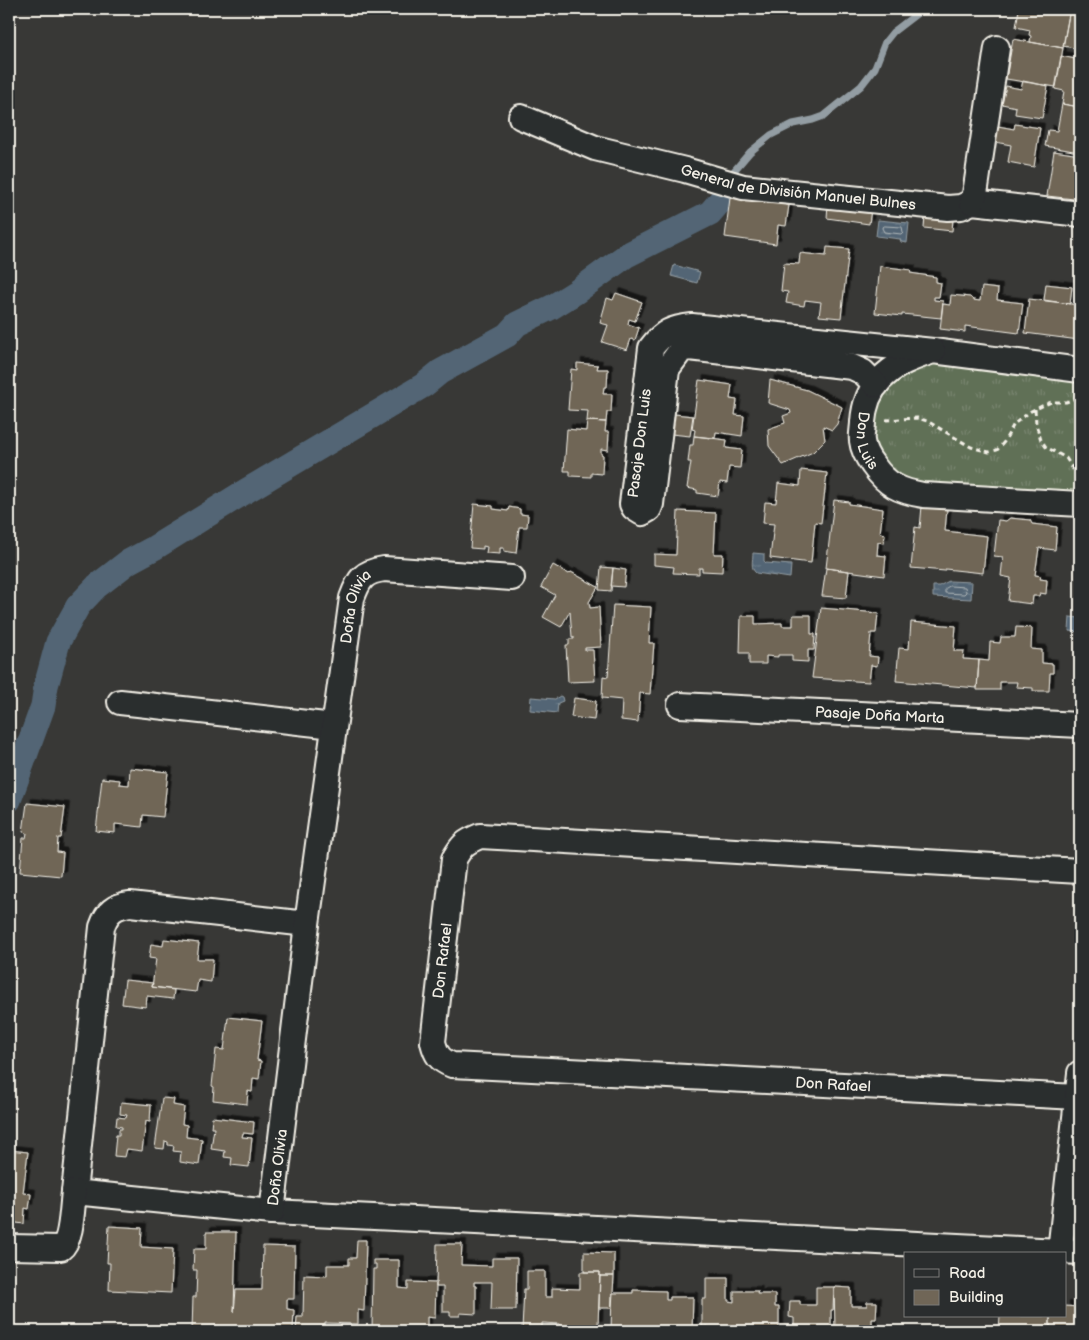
<svg xmlns="http://www.w3.org/2000/svg" width="1089" height="1340" viewBox="0 0 1089 1340" font-family="'Balsamiq Sans',sans-serif">
<style>
.grass{fill:url(#grass-tufts);stroke:#aab0a0}
.water{fill:url(#water-ripples);stroke:#939da3}
.lines{fill:none;stroke-linecap:round;stroke-linejoin:round}
.shore{stroke:#b3b9ba;stroke-width:1}
.stream{stroke:#939da3;stroke-width:7}
.canal{stroke:#526575;stroke-width:25}
.building{fill:#706657;stroke:#f4f1e8;filter:url(#shadow)}
.minor-casing{stroke:#f4f1e8;stroke-width:28}
.path{stroke:#f4f1e8;stroke-width:3;stroke-dasharray:5 4;stroke-linecap:butt}
.minor{stroke:#2a2d2e;stroke-width:24}
.labels{text-anchor:middle;dominant-baseline:central;stroke-width:4;stroke-linejoin:round;paint-order:stroke}
.street-label{font-size:15px;fill:#f4f1e8;stroke:#2a2d2e}
</style>
<defs>
<pattern id="grass-tufts" width="24" height="20" patternUnits="userSpaceOnUse" patternTransform="scale(1.25)"><rect width="24" height="20" fill="#617057"/><path d="M3 7l-1-3M5 7V3M7 7l1-3M15 17l-1-3M17 17v-4M19 17l1-3" fill="none" stroke="#78856f"/></pattern>
<pattern id="water-ripples" width="26" height="14" patternUnits="userSpaceOnUse" patternTransform="scale(1.25)"><rect width="26" height="14" fill="#526575"/><path d="M2 4q2-2 4 0t4 0M15 11q2-2 4 0t4 0" fill="none" stroke="#6c7c89"/></pattern>
<filter id="shadow"><feDropShadow dx="4.5" dy="-4.5" stdDeviation="0" flood-color="#0009"/></filter>
</defs>
<rect width="100%" height="100%" fill="#383836"/>
<filter id="ink" filterUnits="userSpaceOnUse"><feTurbulence type="fractalNoise" baseFrequency=".02" numOctaves="2"/><feDisplacementMap in="SourceGraphic" scale="10" xChannelSelector="R" yChannelSelector="G"/><feConvolveMatrix kernelMatrix="1 2 1 2 8 2 1 2 1" color-interpolation-filters="sRGB"/></filter>
<g filter="url(#ink)">
<path class="grass" d="M 933,363 L 1080,380 L 1080,494 L 918,485 L 893,472 L 884,463 L 870,439 L 879,397 L 904,375 Z"/>
<path class="water" d="M 878,220 L 909,223 L 907,243 L 901,242 L 900,239 L 876,236 Z
M 674,265 L 700,272 L 697,283 L 671,276 Z
M 753,553 L 764,554 L 764,561 L 766,563 L 791,565 L 790,578 L 756,573 C 750,568 753,560 753,553 Z
M 949,581 L 972,582 L 971,599 L 933,597 L 933,586 L 939,586 Z
M 1070,617 L 1080,618 L 1080,632 L 1069,631 Z
M 560,696 L 562,697 L 563,701 L 558,703 L 557,713 L 530,710 L 531,697 L 555,699 Z"/>
<g class="lines">
<path class="shore" d="M 885,226 L 902,227 L 903,232 L 901,234 L 884,232 L 882,228 Z
M 950,586 L 965,587 L 966,592 L 964,594 L 945,593 L 945,589 Z"/>
<path class="stream" d="M 733,172 L 750,152 L 771,135 L 793,124 L 813,120 L 824,116 L 861,86 L 875,68 L 885,42 L 893,32 L 923,9"/>
<path class="canal" d="M 9,800 L 43,706 L 46,686 L 58,642 L 78,606 L 97,586 L 128,562 L 154,548 L 246,491 L 424,385 L 440,372 L 507,335 L 517,324 L 552,307 L 576,292 L 627,255 L 710,213 L 722,199"/>
</g>
<path class="building" d="M 1019,9 L 1035,11 L 1036,9 L 1070,9 L 1063,48 L 1030,42 L 1031,36 L 1029,35 L 1030,30 L 1016,27 Z
M 1069,14 L 1080,16 L 1080,49 L 1063,46 Z
M 1013,39 L 1063,48 L 1056,87 L 1006,79 Z
M 1061,56 L 1080,60 L 1080,107 L 1062,104 L 1064,91 L 1055,89 Z
M 1023,81 L 1048,86 L 1042,118 L 1015,114 L 1016,107 L 1002,104 L 1006,86 L 1021,89 Z
M 1062,104 L 1080,107 L 1079,152 L 1045,146 L 1048,130 L 1057,131 Z
M 1015,124 L 1040,128 L 1034,167 L 1008,162 L 1011,145 L 995,142 L 998,126 L 1014,129 Z
M 1054,151 L 1080,155 L 1080,178 L 1078,178 L 1074,199 L 1047,196 Z
M 730,198 L 789,205 L 786,226 L 778,225 L 776,244 L 725,237 Z
M 828,204 L 871,209 L 869,224 L 827,218 Z
M 925,216 L 953,219 L 952,231 L 924,228 Z
M 827,247 L 849,249 L 841,318 L 819,316 L 821,302 L 805,300 L 804,306 L 786,303 L 788,292 L 781,291 L 784,263 L 799,264 L 800,253 L 826,256 Z
M 880,266 L 911,270 L 910,273 L 936,277 L 936,282 L 941,283 L 939,297 L 934,297 L 934,300 L 943,301 L 941,318 L 902,314 L 902,316 L 875,313 Z
M 1046,284 L 1072,287 L 1070,304 L 1044,300 Z
M 982,287 L 998,289 L 997,300 L 1023,303 L 1019,333 L 965,326 L 965,332 L 940,329 L 943,304 L 950,305 L 951,295 L 970,297 L 973,300 L 980,301 Z
M 616,293 L 642,302 L 635,321 L 629,319 L 628,324 L 639,328 L 635,340 L 631,339 L 627,350 L 602,342 L 608,325 L 600,323 L 607,298 L 613,300 Z
M 1029,299 L 1080,305 L 1079,340 L 1025,333 Z
M 577,363 L 598,365 L 597,369 L 608,369 L 607,387 L 604,387 L 603,394 L 612,394 L 611,412 L 607,412 L 606,422 L 587,421 L 588,411 L 568,410 L 571,369 L 577,370 Z
M 699,380 L 732,385 L 730,399 L 737,400 L 735,415 L 744,416 L 742,436 L 716,432 L 715,438 L 694,436 L 695,430 L 692,429 Z
M 770,380 L 807,390 L 842,407 L 837,424 L 832,430 L 823,426 L 825,440 L 813,452 L 783,465 L 769,446 L 768,429 L 785,423 L 783,416 L 791,413 L 790,410 L 768,403 Z
M 674,414 L 693,416 L 690,436 L 671,434 Z
M 587,421 L 606,422 L 605,432 L 609,432 L 608,450 L 601,449 L 601,454 L 603,455 L 602,474 L 591,473 L 591,477 L 570,476 L 570,471 L 564,471 L 567,429 L 586,431 Z
M 694,436 L 727,440 L 726,448 L 742,450 L 740,468 L 729,467 L 727,483 L 720,482 L 718,496 L 697,493 L 697,490 L 687,488 L 691,462 L 688,462 L 690,445 L 693,445 Z
M 801,470 L 827,473 L 821,523 L 815,522 L 811,563 L 770,558 L 774,524 L 763,523 L 765,502 L 776,503 L 778,483 L 800,486 Z
M 834,500 L 849,502 L 849,504 L 883,509 L 880,533 L 885,534 L 884,543 L 878,542 L 877,555 L 886,556 L 884,576 L 826,568 Z
M 474,504 L 493,506 L 493,509 L 508,511 L 509,507 L 520,509 L 520,514 L 528,515 L 527,527 L 519,527 L 516,553 L 504,551 L 504,548 L 500,548 L 500,554 L 486,553 L 487,547 L 483,546 L 483,549 L 470,548 Z
M 922,506 L 947,509 L 945,531 L 987,536 L 983,573 L 945,569 L 945,571 L 911,568 L 915,527 L 920,528 Z
M 678,511 L 716,513 L 714,554 L 723,554 L 722,572 L 702,571 L 702,568 L 699,568 L 699,574 L 673,573 L 674,567 L 654,565 L 654,554 L 676,555 Z
M 1010,518 L 1030,520 L 1032,524 L 1057,527 L 1055,550 L 1039,548 L 1035,575 L 1041,576 L 1040,579 L 1047,580 L 1046,594 L 1040,593 L 1039,596 L 1033,596 L 1032,604 L 1008,601 L 1011,578 L 1001,576 L 1003,557 L 994,556 L 998,520 L 1006,521 Z
M 553,565 L 569,574 L 571,572 L 598,587 L 589,602 L 590,608 L 599,607 L 601,647 L 585,648 L 585,650 L 593,650 L 595,681 L 568,682 L 566,645 L 569,645 L 569,639 L 574,639 L 574,637 L 572,637 L 570,611 L 561,627 L 543,617 L 555,595 L 541,587 Z
M 601,567 L 613,568 L 611,591 L 599,590 Z
M 613,568 L 626,570 L 624,587 L 611,586 Z
M 826,568 L 849,571 L 846,598 L 822,596 Z
M 613,605 L 651,607 L 649,643 L 654,643 L 650,694 L 640,693 L 638,722 L 621,720 L 622,700 L 602,698 L 603,676 L 608,677 Z
M 821,608 L 878,613 L 876,633 L 871,633 L 869,656 L 878,657 L 877,666 L 871,665 L 869,682 L 812,678 Z
M 793,615 L 811,615 L 811,634 L 815,634 L 814,650 L 808,650 L 808,662 L 792,661 L 792,655 L 778,655 L 778,657 L 766,656 L 766,664 L 749,664 L 749,653 L 740,653 L 741,616 L 755,616 L 755,624 L 782,623 L 782,626 L 793,626 Z
M 911,622 L 956,626 L 954,651 L 964,651 L 963,659 L 979,660 L 977,688 L 896,681 L 899,648 L 909,649 Z
M 1016,627 L 1032,628 L 1031,649 L 1042,650 L 1042,663 L 1053,664 L 1053,673 L 1050,673 L 1049,691 L 1033,691 L 1033,688 L 1016,687 L 1017,682 L 1000,682 L 1000,690 L 977,690 L 979,660 L 989,661 L 990,642 L 1000,643 L 1001,637 L 1015,637 Z
M 574,698 L 596,701 L 594,720 L 571,717 Z
M 130,768 L 168,772 L 163,817 L 143,815 L 142,827 L 115,824 L 115,833 L 96,831 L 102,778 L 120,780 L 119,784 L 129,785 Z
M 27,803 L 65,807 L 61,838 L 58,838 L 57,852 L 63,853 L 61,876 L 20,872 L 23,838 L 26,838 L 27,833 L 23,832 Z
M 164,939 L 199,943 L 197,959 L 213,959 L 211,982 L 198,980 L 196,992 L 152,987 L 156,959 L 149,958 L 151,944 L 163,946 Z
M 125,980 L 153,983 L 152,987 L 174,990 L 173,999 L 147,996 L 146,1007 L 122,1004 Z
M 228,1017 L 262,1021 L 257,1060 L 261,1061 L 259,1079 L 253,1078 L 252,1092 L 248,1091 L 247,1104 L 213,1100 L 214,1087 L 212,1086 L 216,1049 L 224,1050 Z
M 162,1098 L 174,1099 L 173,1105 L 184,1107 L 182,1124 L 187,1125 L 186,1137 L 202,1139 L 199,1165 L 180,1162 L 181,1152 L 173,1151 L 174,1146 L 168,1145 L 168,1142 L 165,1141 L 164,1149 L 155,1148 Z
M 121,1102 L 151,1105 L 150,1122 L 146,1121 L 142,1151 L 127,1149 L 125,1157 L 114,1156 L 116,1135 L 119,1135 L 119,1129 L 122,1129 L 122,1127 L 116,1126 L 117,1117 L 126,1118 L 127,1115 L 120,1114 Z
M 212,1117 L 254,1122 L 253,1134 L 243,1133 L 242,1137 L 252,1138 L 249,1167 L 231,1165 L 232,1158 L 224,1157 L 225,1151 L 211,1149 L 214,1128 L 211,1128 Z
M 9,1150 L 28,1152 L 23,1193 L 31,1194 L 29,1209 L 25,1208 L 24,1224 L 9,1222 Z
M 109,1226 L 142,1228 L 141,1247 L 173,1249 L 171,1293 L 109,1290 L 110,1263 L 107,1263 Z
M 206,1232 L 236,1232 L 234,1312 L 236,1290 L 262,1290 L 263,1246 L 295,1247 L 294,1299 L 287,1299 L 287,1309 L 294,1310 L 293,1331 L 192,1331 L 193,1297 L 196,1297 L 197,1270 L 193,1270 L 194,1249 L 206,1249 Z
M 357,1240 L 366,1240 L 364,1311 L 358,1310 L 358,1324 L 325,1323 L 325,1327 L 321,1327 L 321,1331 L 296,1331 L 297,1317 L 303,1317 L 304,1275 L 327,1276 L 327,1265 L 349,1265 L 349,1258 L 356,1258 Z
M 437,1244 L 462,1244 L 461,1265 L 492,1266 L 492,1258 L 517,1258 L 516,1310 L 491,1310 L 492,1282 L 474,1282 L 474,1286 L 476,1286 L 476,1314 L 460,1313 L 460,1316 L 450,1316 L 450,1312 L 443,1312 L 443,1287 L 436,1287 Z
M 584,1252 L 614,1253 L 614,1276 L 600,1276 L 600,1272 L 584,1272 Z
M 373,1260 L 399,1260 L 399,1288 L 408,1289 L 408,1282 L 436,1283 L 435,1318 L 427,1317 L 427,1331 L 372,1331 L 373,1269 L 376,1269 L 376,1264 L 373,1264 Z
M 527,1271 L 545,1271 L 545,1297 L 552,1297 L 552,1288 L 580,1289 L 580,1272 L 600,1272 L 598,1325 L 581,1325 L 581,1331 L 559,1331 L 560,1324 L 542,1323 L 542,1330 L 522,1330 L 524,1289 L 527,1289 Z
M 600,1276 L 614,1276 L 612,1308 L 599,1308 Z
M 706,1278 L 728,1278 L 728,1301 L 734,1302 L 734,1291 L 758,1291 L 757,1294 L 775,1294 L 775,1307 L 779,1307 L 779,1331 L 708,1331 L 708,1326 L 702,1327 L 702,1299 L 706,1299 Z
M 816,1287 L 834,1287 L 833,1310 L 831,1310 L 831,1328 L 826,1328 L 825,1331 L 794,1331 L 794,1318 L 789,1317 L 790,1301 L 800,1301 L 800,1305 L 816,1305 Z
M 834,1287 L 851,1288 L 851,1306 L 867,1306 L 867,1302 L 877,1302 L 876,1319 L 872,1319 L 872,1331 L 840,1331 L 840,1328 L 835,1328 Z
M 633,1290 L 666,1291 L 666,1300 L 670,1300 L 670,1297 L 693,1297 L 692,1331 L 611,1331 L 612,1293 L 633,1293 Z
M 1080,1302 L 1080,1331 L 1050,1331 L 1050,1316 L 1065,1316 L 1065,1306 L 1078,1307 Z
M 1000,1316 L 1050,1316 L 1050,1331 L 999,1331 Z"/>
<g class="lines">
<g class="minor-casing">
<g id="minor">
<path id="s1" d="M 521,117 L 595,148 L 685,170 L 743,187 L 948,208 L 961,207 L 972,202 L 1080,214"/>
<path d="M 972,202 L 975,194 L 997,48"/>
<path id="s2" d="M 1080,370 L 933,351 C 912,358 895,364 880,380 C 869,391 864,407 863,422 C 863,428 861,435 862,441 C 863,450 867,457 873,465 C 887,485 899,491 923,495 L 1080,504"/>
<path id="s3" d="M 876,385 L 863,372 L 852,367 L 689,348 L 681,350 L 667,369 L 651,504 L 649,509 L 642,513 L 634,508 L 632,504 L 651,348 C 663,332 672,328 692,326 L 933,351"/>
<path d="M 120,702 L 334,726"/>
<path id="s4" d="M 680,705 L 1080,725"/>
<path d="M 307,924 L 130,904 C 114,906 107,912 102,927 L 74,1192 L 272,1212 L 1080,1252"/>
<path id="s5" d="M 1077,1097 L 452,1065 C 439,1060 436,1054 433,1042 L 454,859 C 462,845 465,842 480,836 L 1080,871"/>
<path id="s6" d="M 272,1212 L 307,924 L 352,598 C 359,579 363,572 384,569 L 512,578"/>
<path d="M 9,1247 L 61,1248 C 72,1240 72,1206 74,1192"/>
<path d="M 1060,1251 L 1080,1073"/>
</g>
</g>
<path class="path" d="M 1035,409 L 1036,424 L 1041,440 L 1046,447 L 1066,458 L 1080,480
M 886,420 L 917,418 L 927,421 L 971,447 L 989,452 L 997,450 L 1004,442 L 1014,424 L 1031,411 L 1051,402 L 1066,402 L 1080,397"/>
<use href="#minor" class="minor"/>
</g>
</g>
<g class="labels">
<g class="street-label">
<text stroke="none"><textPath href="#s1" startOffset="288">General de División Manuel Bulnes</textPath></text>
<text stroke="none"><textPath href="#s2" startOffset="275">Don Luis</textPath></text>
<text stroke="none"><textPath href="#s3" startOffset="451">Pasaje Don Luis</textPath></text>
<text stroke="none"><textPath href="#s6" startOffset="612">Doña Olivia</textPath></text>
<text stroke="none"><textPath href="#s4" startOffset="200">Pasaje Doña Marta</textPath></text>
<text stroke="none"><textPath href="#s5" startOffset="739">Don Rafael</textPath></text>
<text transform="translate(833 1085) rotate(3)">Don Rafael</text>
<text stroke="none"><textPath href="#s6" startOffset="45">Doña Olivia</textPath></text>
</g>
</g>
<rect width="1089" height="1340" fill="none" stroke="#2a2d2e" stroke-width="30"/>
<rect x="15" y="15" width="1059" height="1310" fill="none" stroke="#f4f1e8" stroke-width="2" filter="url(#ink)"/>
<rect x="904" y="1252" width="162" height="65" fill="#2a2d2e" stroke="#7b7b78"/>
<rect x="914" y="1269" width="25" height="8" fill="#2a2d2e" stroke="#7b7b78"/>
<text x="949" y="1278" font-size="15" fill="#f4f1e8">Road</text>
<rect x="914" y="1290" width="25" height="15" fill="#706657" stroke="#7b7b78"/>
<text x="949" y="1302" font-size="15" fill="#f4f1e8">Building</text>
</svg>
